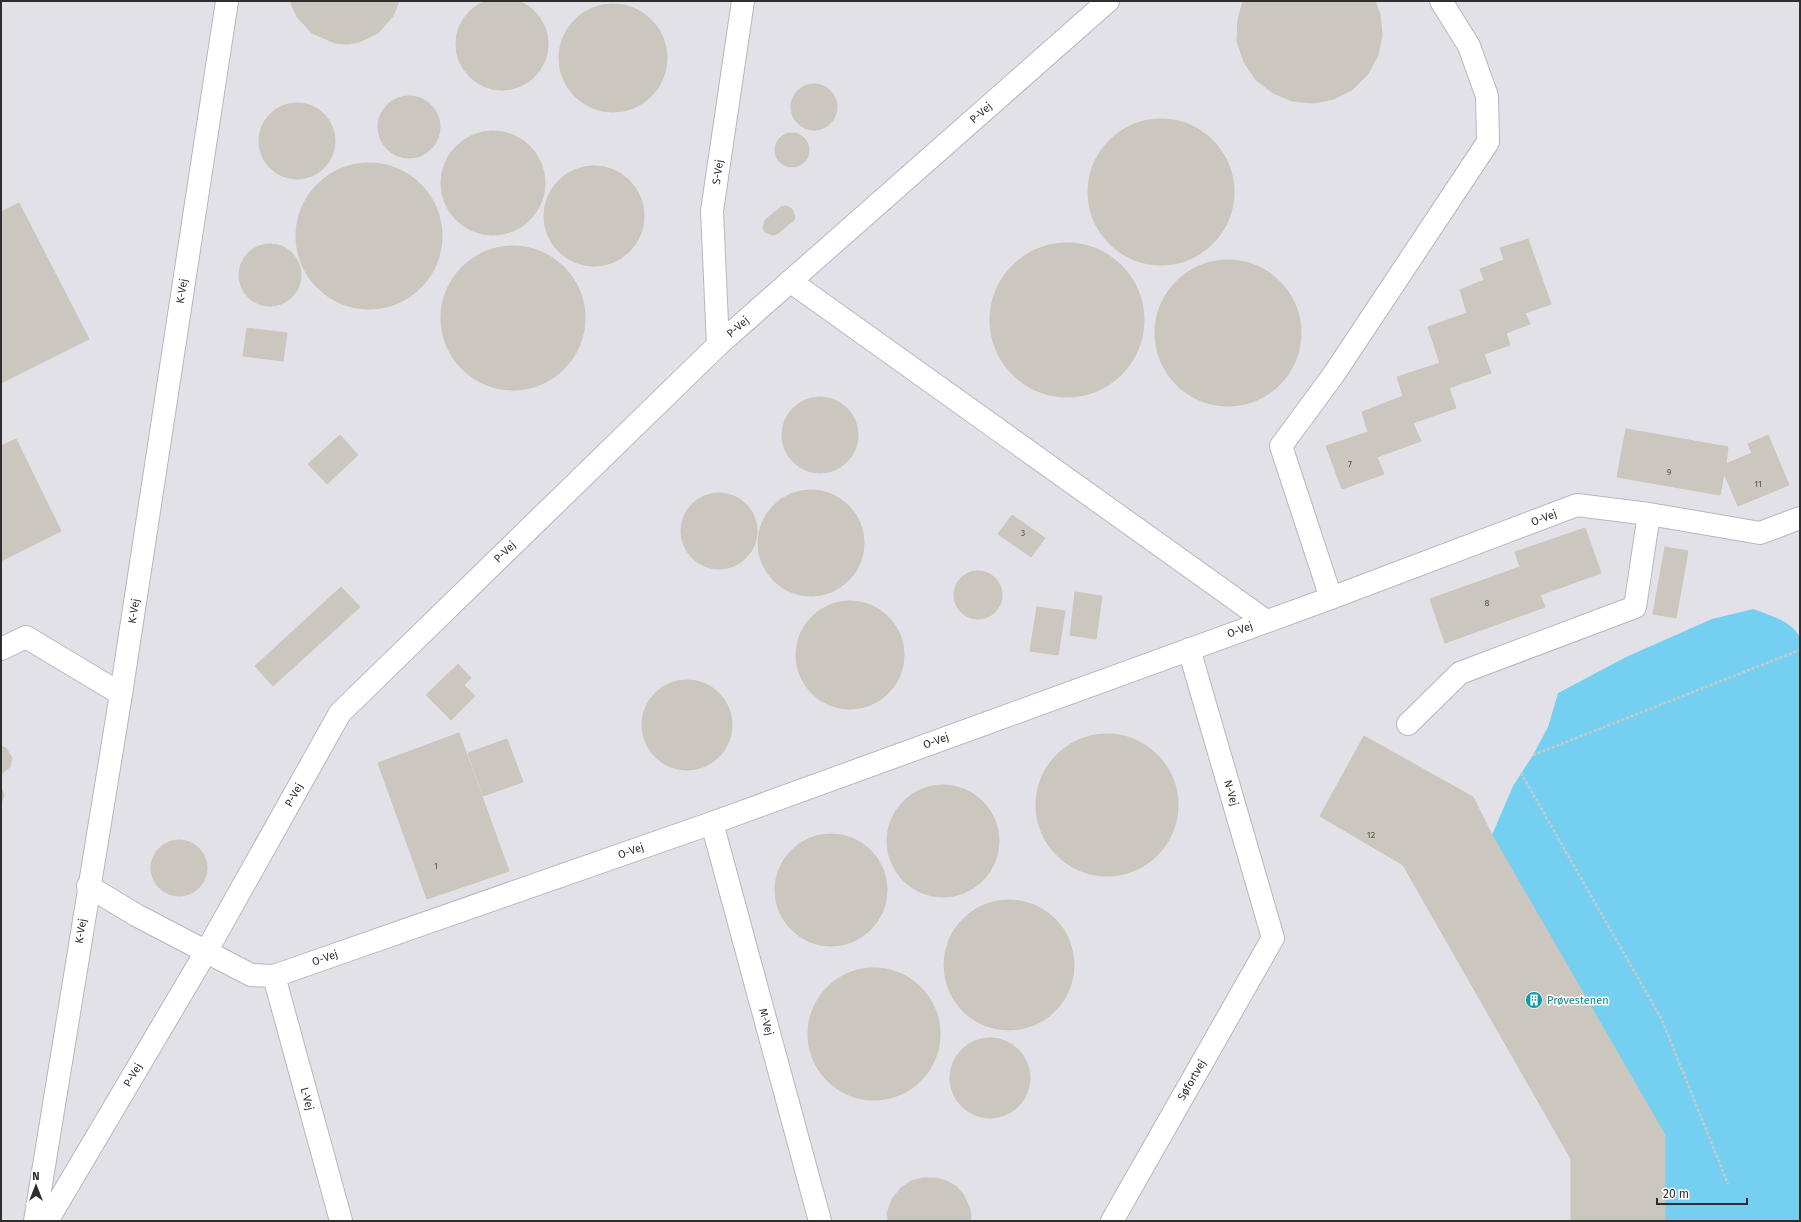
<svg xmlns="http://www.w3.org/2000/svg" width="1801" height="1222" viewBox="0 0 1801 1222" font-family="'Fira Sans',sans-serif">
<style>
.industrial{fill:#e3e1e8}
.water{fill:#75cff0}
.building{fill:#cbc7bf;stroke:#cbc5ba}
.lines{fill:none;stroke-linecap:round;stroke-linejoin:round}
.minor-casing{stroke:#b4b7c1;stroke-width:24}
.path{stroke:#c9c9c9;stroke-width:2.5;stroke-dasharray:3 2;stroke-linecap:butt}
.minor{stroke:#fff;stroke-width:22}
.labels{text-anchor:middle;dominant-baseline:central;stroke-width:3;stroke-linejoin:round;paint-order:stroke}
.number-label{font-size:9px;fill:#555452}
.street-label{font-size:11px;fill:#2e2e2e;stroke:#fff}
.culture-label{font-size:11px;fill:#0d838f;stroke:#fff;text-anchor:start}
</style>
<rect width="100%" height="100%" fill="#efe9e1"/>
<path class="industrial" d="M 1,1 L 1800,1 L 1800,637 L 1797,632 L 1775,616 L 1753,609 L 1712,619 L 1626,657 L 1558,692 L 1548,727 L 1533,755 L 1513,786 L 1492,835 L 1665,1135 L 1665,1221 L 1,1221 Z"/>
<path class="water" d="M 1753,609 C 1770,615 1791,621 1800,637 L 1800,1221 L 1665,1221 L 1665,1135 L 1492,835 L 1513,786 L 1533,755 L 1548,727 L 1558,693 L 1626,657 L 1712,619 Z"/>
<path class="building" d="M456 44a46 46 0 1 1 92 0a46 46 0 1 1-92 0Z
M 290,1 L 399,1 L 393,16 L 378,33 L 359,42 L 347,44 L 335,43 L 312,33 L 297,17 Z
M 1243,1 L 1375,1 L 1380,14 L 1382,35 L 1378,55 L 1368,74 L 1353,89 L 1334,99 L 1313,103 L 1292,101 L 1273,93 L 1256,80 L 1244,62 L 1237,41 L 1238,19 Z
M559 58a54 54 0 1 1 108 0a54 54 0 1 1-108 0Z
M791 107a23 23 0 1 1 46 0a23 23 0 1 1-46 0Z
M378 127a31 31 0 1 1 62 0a31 31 0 1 1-62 0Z
M259 141a38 38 0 1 1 76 0a38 38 0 1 1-76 0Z
M1088 192a73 73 0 1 1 146 0a73 73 0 1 1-146 0Z
M441 183a52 52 0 1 1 104 0a52 52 0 1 1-104 0Z
M775 150a17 17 0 1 1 34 0a17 17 0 1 1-34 0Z
M296 236a73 73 0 1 1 146 0a73 73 0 1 1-146 0Z
M544 216a50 50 0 1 1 100 0a50 50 0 1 1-100 0Z
M 19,203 L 89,339 L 1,383 L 1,212 Z
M 786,206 L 792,209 L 795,217 L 794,220 L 777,234 L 772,235 L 765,232 L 763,229 L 765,220 L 781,207 Z
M 1528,239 L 1551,304 L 1525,313 L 1530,324 L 1506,333 L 1510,345 L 1484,354 L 1491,373 L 1449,388 L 1456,408 L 1413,423 L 1421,441 L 1377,457 L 1384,474 L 1342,489 L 1326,446 L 1368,432 L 1362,412 L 1403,396 L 1397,377 L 1440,363 L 1428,327 L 1467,313 L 1460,290 L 1484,280 L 1480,269 L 1504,260 L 1500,248 Z
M990 320a77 77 0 1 1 154 0a77 77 0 1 1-154 0Z
M239 275a31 31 0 1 1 62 0a31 31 0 1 1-62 0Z
M441 318a72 72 0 1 1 144 0a72 72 0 1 1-144 0Z
M1155 333a73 73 0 1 1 146 0a73 73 0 1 1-146 0Z
M 247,328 L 287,333 L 283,361 L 243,356 Z
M782 435a38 38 0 1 1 76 0a38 38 0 1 1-76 0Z
M 1626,429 L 1728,447 L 1726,464 L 1752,453 L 1748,444 L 1768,435 L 1789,485 L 1738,506 L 1724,473 L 1720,495 L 1617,477 Z
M 340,435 L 358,455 L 327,484 L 308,464 Z
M 16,439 L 61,531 L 1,561 L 1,446 Z
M758 543a53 53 0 1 1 106 0a53 53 0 1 1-106 0Z
M681 531a38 38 0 1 1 76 0a38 38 0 1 1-76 0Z
M 1012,515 L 1045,538 L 1031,557 L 998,534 Z
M 1585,528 L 1601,573 L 1540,595 L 1545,607 L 1445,643 L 1430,599 L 1520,567 L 1515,552 Z
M 1665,547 L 1688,551 L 1676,618 L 1653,614 Z
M954 595a24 24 0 1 1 48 0a24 24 0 1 1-48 0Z
M 341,587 L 360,607 L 273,686 L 255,666 Z
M 1075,592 L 1102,596 L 1096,639 L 1070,635 Z
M796 655a54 54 0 1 1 108 0a54 54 0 1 1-108 0Z
M 1037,607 L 1065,611 L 1058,655 L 1030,651 Z
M 458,664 L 471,678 L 464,685 L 475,696 L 451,720 L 426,695 Z
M642 725a45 45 0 1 1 90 0a45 45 0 1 1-90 0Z
M 459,733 L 509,871 L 427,899 L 378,763 Z
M1036 805a71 71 0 1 1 142 0a71 71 0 1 1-142 0Z
M 1364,736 L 1473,797 L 1492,835 L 1665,1135 L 1665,1221 L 1571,1221 L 1571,1159 L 1403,865 L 1320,816 Z
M 507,739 L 523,782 L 483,796 L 468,753 Z
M 1,746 L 6,748 L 12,758 L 10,767 L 1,774 Z
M887 841a56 56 0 1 1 112 0a56 56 0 1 1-112 0Z
M 1,787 L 4,796 L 1,803 Z
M775 890a56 56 0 1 1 112 0a56 56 0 1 1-112 0Z
M151 868a28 28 0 1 1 56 0a28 28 0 1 1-56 0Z
M944 965a65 65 0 1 1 130 0a65 65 0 1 1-130 0Z
M808 1034a66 66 0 1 1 132 0a66 66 0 1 1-132 0Z
M950 1078a40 40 0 1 1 80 0a40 40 0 1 1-80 0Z
M 923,1178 L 936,1178 L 946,1181 L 956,1186 L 963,1194 L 970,1209 L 971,1221 L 888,1221 L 887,1214 L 892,1199 L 901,1188 L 911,1181 Z"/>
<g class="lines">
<g class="minor-casing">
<path id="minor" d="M 790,281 L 1266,621
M 718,345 L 712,211 L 743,1
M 1331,598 L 1281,446 L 1334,374 L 1488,142 L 1487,96 L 1469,46 L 1441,1
M 1,649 L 26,637 L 121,694
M 1408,724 L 1460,673 L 1635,607 L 1649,514
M 712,823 L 820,1221
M 88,886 L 136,915 L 251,975 L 274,976 L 712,823 L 1331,598 L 1577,505 L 1649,514 L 1760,533 L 1800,518
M 274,976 L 341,1221
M 35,1221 L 121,694 L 227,1
M 47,1221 L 206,952 L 340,713 L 718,345 L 1108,1
M 1112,1221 L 1273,938 L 1189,649"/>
</g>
<path class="path" d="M 1533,755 L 1800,650
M 1521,773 L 1662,1020 L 1728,1184"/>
<use href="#minor" class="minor"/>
</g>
<defs>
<g id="building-disc" transform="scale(0.9)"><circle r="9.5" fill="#0f9aa8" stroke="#fff"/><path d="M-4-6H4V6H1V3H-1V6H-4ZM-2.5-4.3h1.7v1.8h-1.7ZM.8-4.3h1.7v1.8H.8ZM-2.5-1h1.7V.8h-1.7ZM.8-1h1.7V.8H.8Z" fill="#fff"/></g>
</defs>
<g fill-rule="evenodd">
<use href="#building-disc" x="1534" y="1000"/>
</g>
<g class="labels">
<g class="number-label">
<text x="1350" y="464">7</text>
<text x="1669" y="472">9</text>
<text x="1758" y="484">11</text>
<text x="1023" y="533">3</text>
<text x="1487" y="603">8</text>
<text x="1371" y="835">12</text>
<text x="436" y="866">1</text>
</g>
<g class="street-label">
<text transform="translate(981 113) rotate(-41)">P-Vej</text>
<text transform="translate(718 172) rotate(-82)">S-Vej</text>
<text transform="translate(182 291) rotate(-81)">K-Vej</text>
<text transform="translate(738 327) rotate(-41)">P-Vej</text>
<text transform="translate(1544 518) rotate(-21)">O-Vej</text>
<text transform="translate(505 552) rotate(-44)">P-Vej</text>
<text transform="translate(134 611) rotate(-81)">K-Vej</text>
<text transform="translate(1240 630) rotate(-20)">O-Vej</text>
<text transform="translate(936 741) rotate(-20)">O-Vej</text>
<text transform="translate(1231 793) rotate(74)">N-Vej</text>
<text transform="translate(294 795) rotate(-61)">P-Vej</text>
<text transform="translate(631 851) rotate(-19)">O-Vej</text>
<text transform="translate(81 931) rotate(-81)">K-Vej</text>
<text transform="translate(325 958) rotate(-19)">O-Vej</text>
<text transform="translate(766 1022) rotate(75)">M-Vej</text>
<text transform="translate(133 1075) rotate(-59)">P-Vej</text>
<text transform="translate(1192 1080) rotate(-60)">Søfortvej</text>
<text transform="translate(307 1099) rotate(75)">L-Vej</text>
</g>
<g class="culture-label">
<text x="1547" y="1000">Prøvestenen</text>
</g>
</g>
<rect width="1801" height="1222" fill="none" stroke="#2e2e2e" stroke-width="4"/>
<g transform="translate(36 1186)" stroke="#ffffff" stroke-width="3" paint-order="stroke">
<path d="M0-3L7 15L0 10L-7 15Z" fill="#2e2e2e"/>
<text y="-6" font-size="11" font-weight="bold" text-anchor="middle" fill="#2e2e2e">N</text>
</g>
<path d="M1657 1198v6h90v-6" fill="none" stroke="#2e2e2e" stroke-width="2"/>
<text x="1663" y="1198" font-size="12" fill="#2e2e2e" stroke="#ffffff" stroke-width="3" paint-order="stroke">20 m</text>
</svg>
